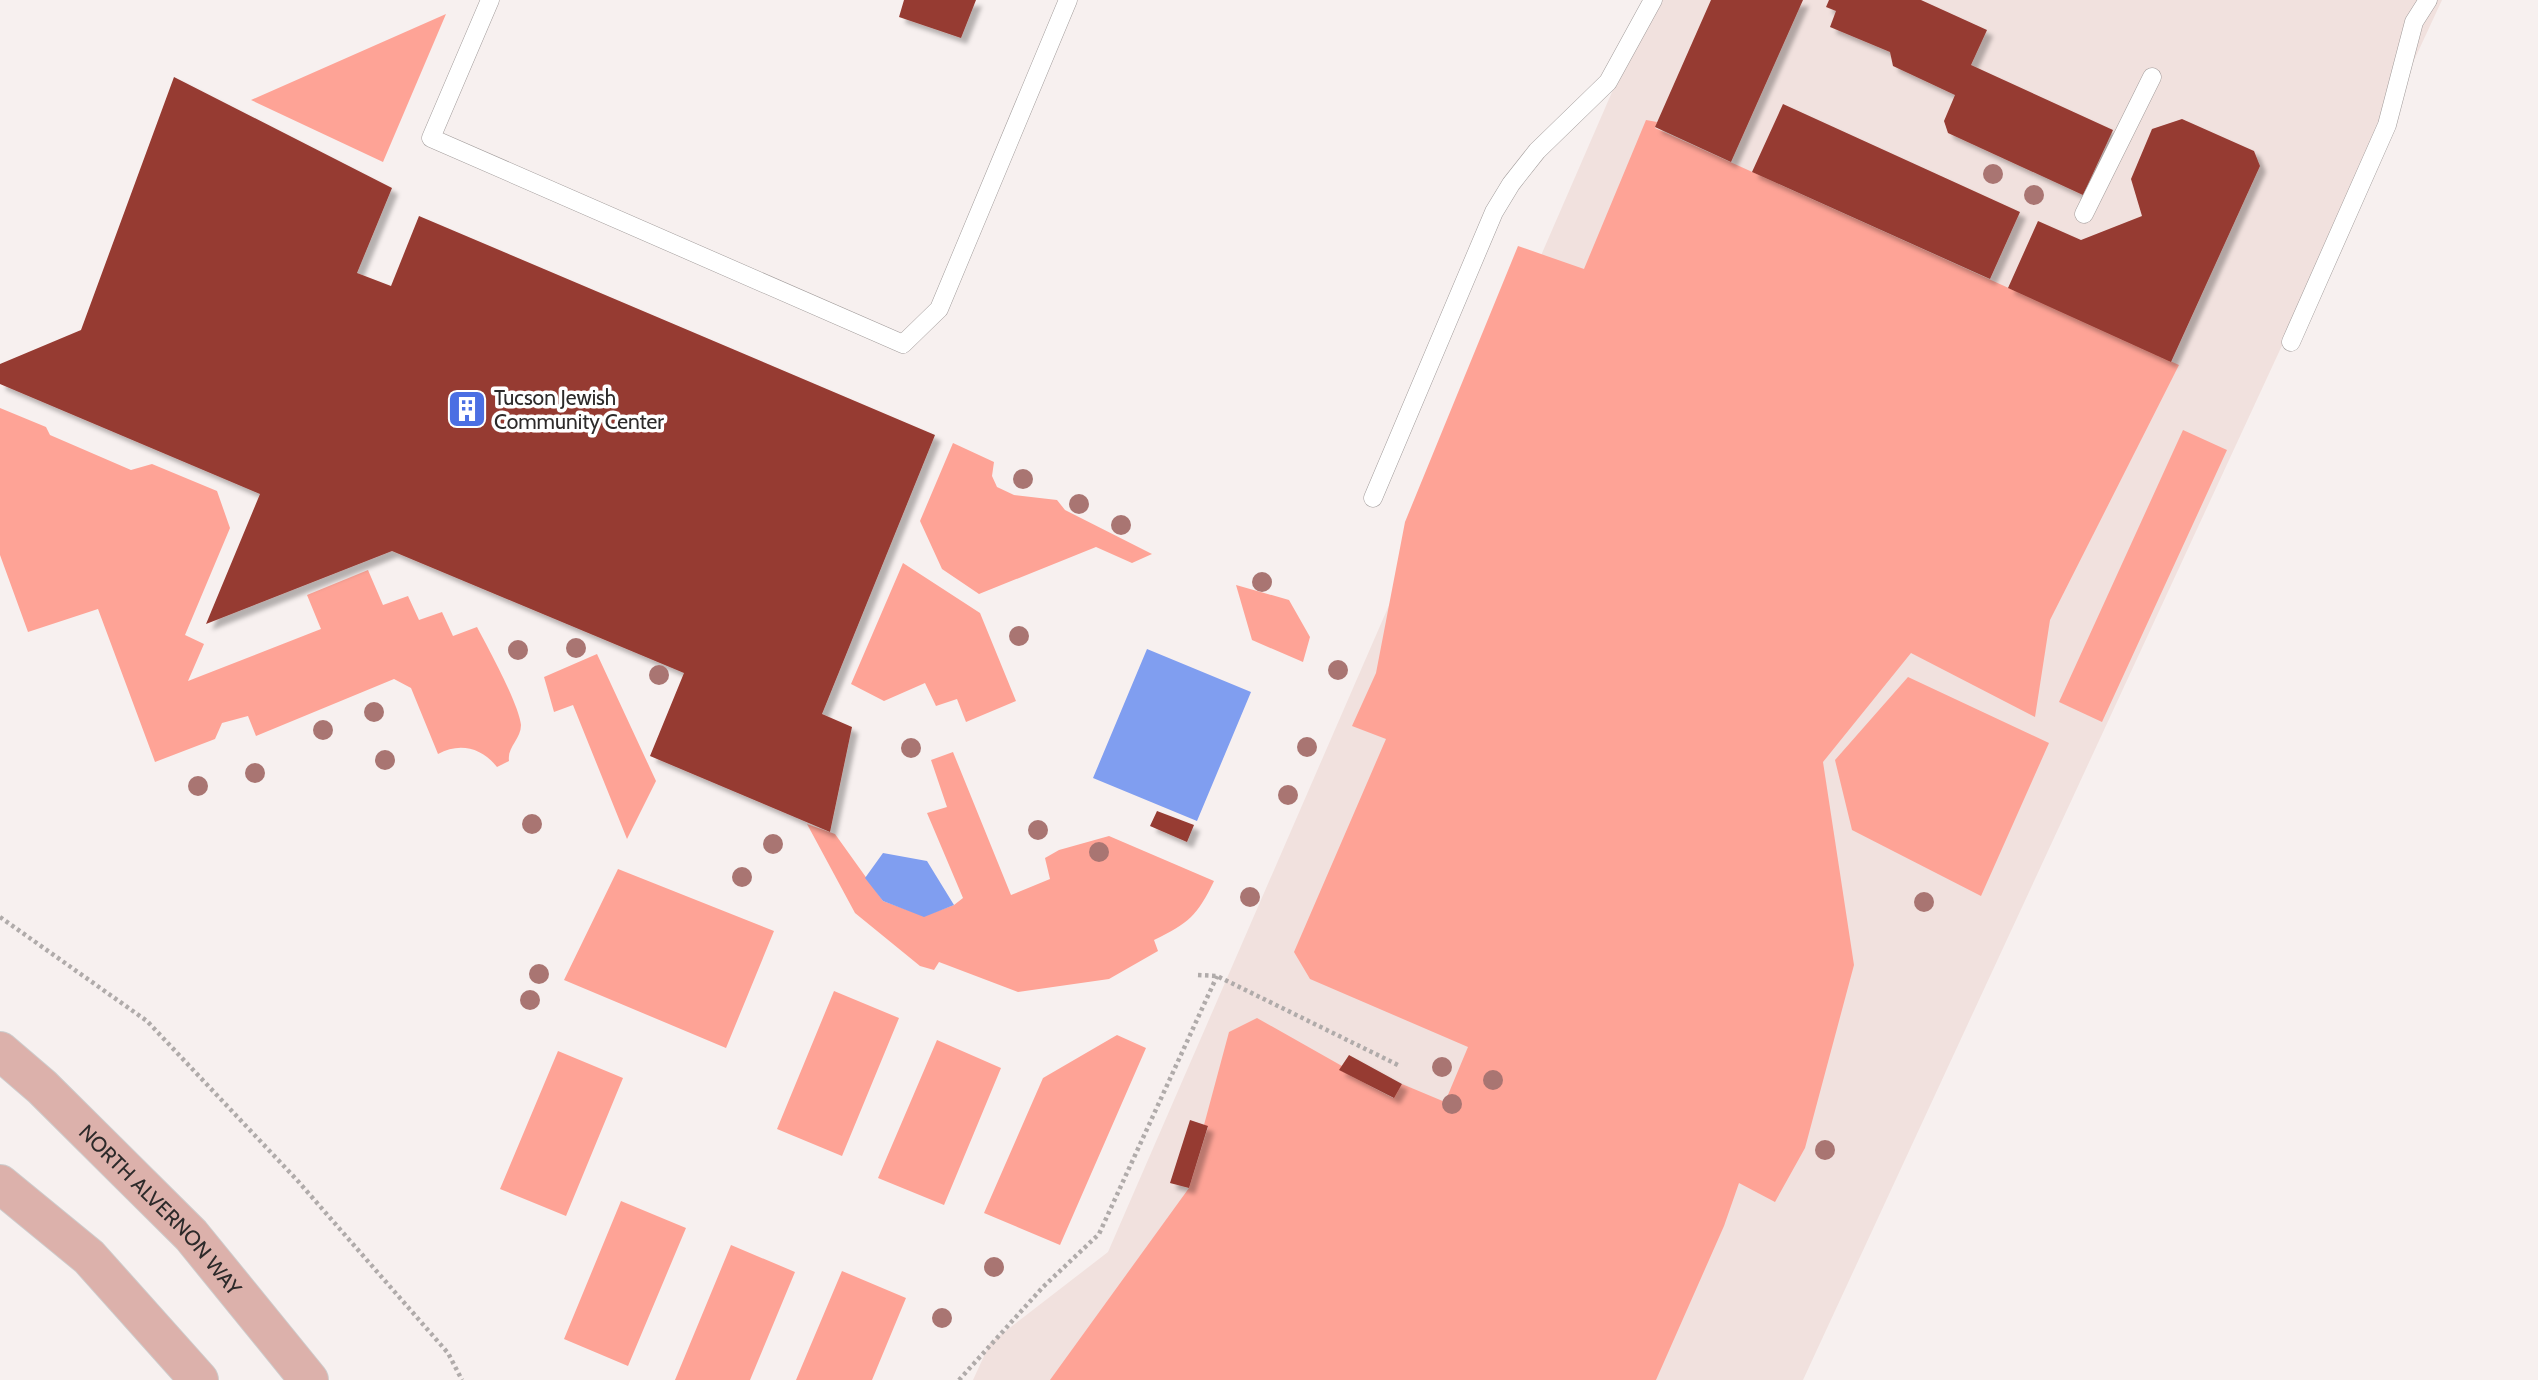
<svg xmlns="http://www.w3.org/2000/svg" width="2538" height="1380" viewBox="0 0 2538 1380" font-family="Cabin,sans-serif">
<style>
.built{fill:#f1e1de}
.green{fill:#fea396}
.water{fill:#809ef0}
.building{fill:#963b32;filter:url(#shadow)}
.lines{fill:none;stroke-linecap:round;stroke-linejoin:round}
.service-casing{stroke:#a29c9b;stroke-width:19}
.primary-casing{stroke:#cdcccc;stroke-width:40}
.path{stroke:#b0abaa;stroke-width:4.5;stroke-dasharray:3.5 3.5;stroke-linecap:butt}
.service{stroke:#fff;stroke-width:18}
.primary{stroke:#dcb1ab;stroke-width:38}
.tree{fill:#a97572}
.labels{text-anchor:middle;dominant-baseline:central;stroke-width:7;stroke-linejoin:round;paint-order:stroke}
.poi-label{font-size:21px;fill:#2d2a2a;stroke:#fff;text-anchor:start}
.street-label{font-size:21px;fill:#2d2a2a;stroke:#fff}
</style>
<defs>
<filter id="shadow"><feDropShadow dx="6" dy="6" stdDeviation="2" flood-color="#0004"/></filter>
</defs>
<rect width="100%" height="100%" fill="#f7f0ef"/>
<path class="built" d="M 1652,0 L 2442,0 L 1803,1380 L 973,1380 L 990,1343 L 1108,1252 Z"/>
<path class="green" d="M 446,14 L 383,162 L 251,100 Z
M 1646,120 L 1657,122 L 1655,128 L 2179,365 L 2050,620 L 2035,717 L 1911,653 L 1823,762 L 1854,965 L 1805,1148 L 1775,1202 L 1739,1183 L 1724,1226 L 1656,1380 L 1050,1380 L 1189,1188 L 1208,1127 L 1204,1125 L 1229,1032 L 1257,1018 L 1342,1066 L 1340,1070 L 1393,1098 L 1402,1084 L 1445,1102 L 1468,1047 L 1310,979 L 1294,952 L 1386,739 L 1352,726 L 1376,673 L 1405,522 L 1518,246 L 1584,269 Z
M 0,408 L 46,427 L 50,435 L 131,470 L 152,464 L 217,491 L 230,528 L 185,635 L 204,644 L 188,681 L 321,629 L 307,595 L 368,570 L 383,605 L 408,596 L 419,620 L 442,612 L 453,636 L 477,627 C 488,648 519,704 521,725 C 521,739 507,747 509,761 L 497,767 C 482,748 460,742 438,754 L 411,688 L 394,679 L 256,736 L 248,716 L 222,723 L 215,739 L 155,762 L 98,609 L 28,632 L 0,555 Z
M 2183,430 L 2227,450 L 2102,722 L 2059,702 Z
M 953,443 L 994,462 L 992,476 L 997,487 L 1014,495 L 1057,500 L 1065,510 L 1152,554 L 1132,563 L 1096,547 L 979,594 L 942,569 L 920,521 Z
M 903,563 L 980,613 L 1016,701 L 966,722 L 957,699 L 936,706 L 925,683 L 884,701 L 851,684 Z
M 1236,585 L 1289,600 L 1310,637 L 1303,662 L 1252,640 Z
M 597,654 L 656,781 L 627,839 L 573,705 L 554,712 L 544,677 Z
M 1908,677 L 2049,743 L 1981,896 L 1852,830 L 1835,760 Z
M 953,752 L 1011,895 L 1050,879 L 1045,858 L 1059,850 L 1109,836 L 1214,881 C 1197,916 1189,923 1154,940 L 1158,951 L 1109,979 L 1018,992 L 939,962 L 934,970 L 920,966 L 855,913 L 807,824 L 835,834 L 883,901 L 924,916 L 954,905 L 963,898 L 927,813 L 947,807 L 931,760 Z
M 618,869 L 774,931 L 726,1048 L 564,980 Z
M 834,991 L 899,1018 L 842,1156 L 777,1129 Z
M 1117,1035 L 1146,1048 L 1060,1245 L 984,1213 L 1043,1078 Z
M 937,1040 L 1001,1068 L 944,1205 L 878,1178 Z
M 558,1051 L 623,1078 L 566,1216 L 500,1189 Z
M 621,1201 L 686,1228 L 628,1366 L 564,1339 Z
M 731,1245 L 795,1272 L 750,1380 L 675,1380 Z
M 842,1271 L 906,1298 L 872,1380 L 796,1380 Z"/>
<path class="water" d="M 1147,649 L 1251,692 L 1197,821 L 1093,778 Z
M 883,853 L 927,861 L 954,905 L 924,917 L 883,901 L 865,878 Z"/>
<path class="building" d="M 904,0 L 976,0 L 961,38 L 899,17 Z
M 1711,0 L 1803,0 L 1731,162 L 1655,127 Z
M 1829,0 L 1921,0 L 1987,30 L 1971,65 L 2113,130 L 2083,195 L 1948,133 L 1944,121 L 1955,95 L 1893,66 L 1890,52 L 1830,27 L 1836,11 L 1826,7 Z
M 174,77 L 392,188 L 357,273 L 391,286 L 419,216 L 935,435 L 822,714 L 852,727 L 830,832 L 650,756 L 684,673 L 392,551 L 206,624 L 260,494 L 0,384 L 0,364 L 81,330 Z
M 1783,104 L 2020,212 L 1990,279 L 1752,172 Z
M 2182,119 L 2254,151 L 2260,166 L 2171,362 L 2008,288 L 2038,221 L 2081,240 L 2142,216 L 2131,179 L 2152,129 Z
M 1157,811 L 1194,825 L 1187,842 L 1150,826 Z
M 1349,1055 L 1402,1084 L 1394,1098 L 1339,1070 Z
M 1190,1120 L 1208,1126 L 1189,1188 L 1170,1183 Z"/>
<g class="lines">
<g class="service-casing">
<path id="service" d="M 490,0 L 431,138 L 903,344 L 939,309 L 1068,0
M 2084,214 L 2152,77
M 2291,342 L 2387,125 L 2414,22 L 2428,0
M 1373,498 L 1494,212 L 1511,184 L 1537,151 L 1608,82 L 1653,0"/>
</g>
<g class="primary-casing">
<g id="primary">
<path id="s1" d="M 0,1051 L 42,1087 L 191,1235 L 309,1380"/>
<path d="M 0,1184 L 89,1257 L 199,1380"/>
</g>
</g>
<path class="path" d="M 0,917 L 147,1021 L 297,1180 L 448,1353 L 462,1380
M 1198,975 L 1217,976 L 1398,1065
M 959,1380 L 1043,1287 L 1099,1234 L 1217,976"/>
<use href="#service" class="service"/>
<use href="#primary" class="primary"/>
</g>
<g class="tree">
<circle cx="1993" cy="174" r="10"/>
<circle cx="2034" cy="195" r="10"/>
<circle cx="1023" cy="479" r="10"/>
<circle cx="1079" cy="504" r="10"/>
<circle cx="1121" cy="525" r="10"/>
<circle cx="1262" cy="582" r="10"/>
<circle cx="1019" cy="636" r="10"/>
<circle cx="576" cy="648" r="10"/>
<circle cx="518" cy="650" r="10"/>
<circle cx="1338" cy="670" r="10"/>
<circle cx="659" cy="675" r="10"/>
<circle cx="374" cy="712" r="10"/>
<circle cx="323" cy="730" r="10"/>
<circle cx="1307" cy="747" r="10"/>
<circle cx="911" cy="748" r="10"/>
<circle cx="385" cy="760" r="10"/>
<circle cx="255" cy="773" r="10"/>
<circle cx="198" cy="786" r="10"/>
<circle cx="1288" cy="795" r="10"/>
<circle cx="532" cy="824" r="10"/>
<circle cx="1038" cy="830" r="10"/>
<circle cx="773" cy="844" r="10"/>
<circle cx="1099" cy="852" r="10"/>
<circle cx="742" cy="877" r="10"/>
<circle cx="1250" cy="897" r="10"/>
<circle cx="1924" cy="902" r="10"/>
<circle cx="539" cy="974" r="10"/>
<circle cx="530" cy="1000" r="10"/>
<circle cx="1442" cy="1067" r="10"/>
<circle cx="1493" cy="1080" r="10"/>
<circle cx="1452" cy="1104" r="10"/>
<circle cx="1825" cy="1150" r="10"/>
<circle cx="994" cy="1267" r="10"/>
<circle cx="942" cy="1318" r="10"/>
</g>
<defs>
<g id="building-square" transform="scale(2.0125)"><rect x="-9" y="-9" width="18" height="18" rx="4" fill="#4b6fe3" stroke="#fff"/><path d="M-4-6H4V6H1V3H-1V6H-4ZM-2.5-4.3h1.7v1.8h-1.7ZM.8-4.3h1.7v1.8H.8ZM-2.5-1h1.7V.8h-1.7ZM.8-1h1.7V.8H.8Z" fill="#fff"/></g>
</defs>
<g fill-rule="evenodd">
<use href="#building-square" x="467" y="409"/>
</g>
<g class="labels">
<g class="poi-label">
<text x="494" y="397">Tucson Jewish<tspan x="494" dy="24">Community Center</tspan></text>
</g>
<g class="street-label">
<text stroke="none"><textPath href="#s1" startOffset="226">NORTH ALVERNON WAY</textPath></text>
</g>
</g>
</svg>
